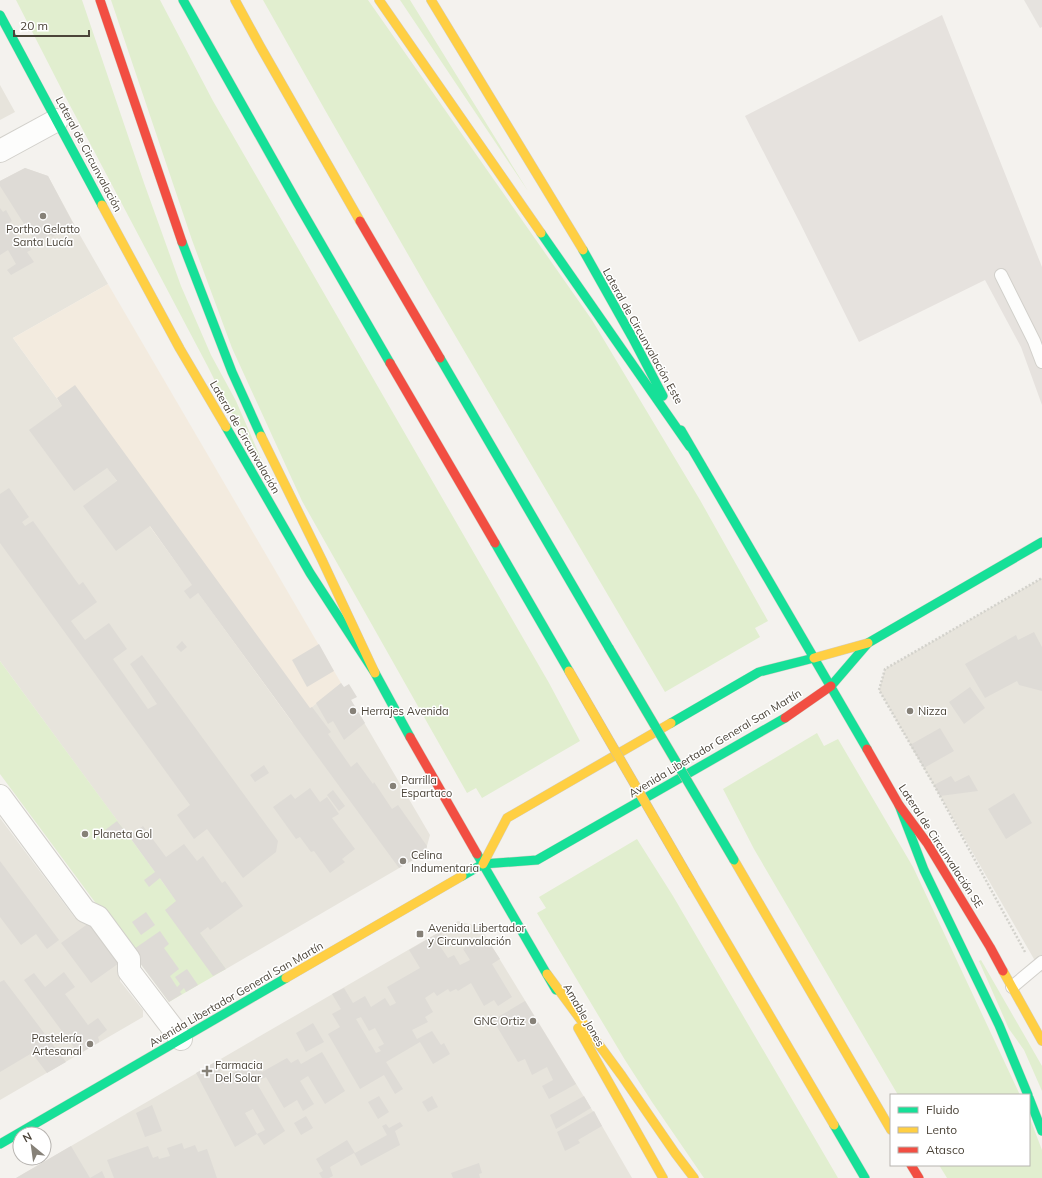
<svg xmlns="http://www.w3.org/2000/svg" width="1042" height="1178" viewBox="0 0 1042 1178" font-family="Mulish,sans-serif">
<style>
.residential{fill:#e7e4dc}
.commercial{fill:#f3ebdf}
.industrial{fill:#e6e2de}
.green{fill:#e1eecf}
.parking{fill:#e6e3df}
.building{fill:#dedbd6;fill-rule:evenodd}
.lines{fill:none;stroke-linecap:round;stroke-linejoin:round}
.lane-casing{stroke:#d2d0cb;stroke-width:14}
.street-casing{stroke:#d2d0cb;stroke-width:24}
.fast-casing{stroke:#d3cfc5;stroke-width:10}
.slow-casing{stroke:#d3cfc5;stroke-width:10}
.jam-casing{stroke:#d3cfc5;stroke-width:10}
.path{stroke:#d3d2cc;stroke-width:2.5;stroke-dasharray:2 2;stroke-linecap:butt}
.lane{stroke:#fdfdfc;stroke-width:12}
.street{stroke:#fdfdfc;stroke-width:22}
.fast{stroke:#16e098;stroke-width:9}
.slow{stroke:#ffcf43;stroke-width:9}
.jam{stroke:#f24e42;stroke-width:9}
.fast-bridge-casing{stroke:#ccbfa9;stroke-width:10;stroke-linecap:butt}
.slow-bridge-casing{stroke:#ccbfa9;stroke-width:10;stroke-linecap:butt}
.fast-bridge{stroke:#16e098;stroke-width:9}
.slow-bridge{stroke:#ffcf43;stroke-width:9}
.poi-dot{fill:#868178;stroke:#fff;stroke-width:1.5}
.labels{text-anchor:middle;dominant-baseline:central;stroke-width:3;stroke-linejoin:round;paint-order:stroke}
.street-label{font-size:11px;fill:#4b4439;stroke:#fff}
.poi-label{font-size:11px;fill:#4b4439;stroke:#fff;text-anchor:start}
</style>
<rect width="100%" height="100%" fill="#f4f2ee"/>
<path class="residential" d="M 0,85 L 15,112 L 0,120 Z
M 25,168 L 48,176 L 81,237 L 108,284 L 13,338 L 292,722 L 341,683 L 430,835 L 425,853 L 226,969 L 0,661 L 0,181 Z
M 1042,578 L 1042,973 L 879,690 L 885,669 Z
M 0,818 L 75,918 L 93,920 L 123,962 L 120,981 L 143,1010 L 143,1017 L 0,1100 Z
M 458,921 L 480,927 L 602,1126 L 632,1178 L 16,1178 Z"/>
<path class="commercial" d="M 108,284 L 341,683 L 293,723 L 13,338 Z"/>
<path class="industrial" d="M 942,15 L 1042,267 L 1042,405 L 1021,347 L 985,280 L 859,342 L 799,221 L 745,116 Z"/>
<path class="green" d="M 16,0 L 82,0 L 144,183 L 181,286 L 211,355 L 236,401 L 266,470 L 262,469 L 227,405 L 207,365 L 65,96 Z
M 111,0 L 160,0 L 213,101 L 549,683 L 580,741 L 482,798 L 476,788 L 467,793 L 302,501 L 232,348 L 192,240 Z
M 263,0 L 368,0 L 592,320 L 700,500 L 768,621 L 755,628 L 760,637 L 665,692 L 429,291 L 325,110 Z
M 400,0 L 410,0 L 528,191 Z
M 0,661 L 200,933 L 226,969 L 169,1002 L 0,774 Z
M 817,733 L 824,746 L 838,739 L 913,867 L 1020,1095 L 898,1095 L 754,849 L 723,789 Z
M 637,839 L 673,896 L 838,1178 L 704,1178 L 652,1102 L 625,1060 L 537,913 L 546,908 L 539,897 Z
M 981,960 L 1042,1066 L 1042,1091 L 1024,1050 L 1009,1029 L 979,961 Z
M 1029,1116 L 1042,1150 L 1042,1178 L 947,1178 L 939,1165 L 1029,1165 Z"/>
<path class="parking" d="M 1024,0 L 1042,0 L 1042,27 L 1040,28 Z"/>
<path class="building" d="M 25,168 L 48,176 L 74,225 L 52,237 L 51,235 L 36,243 L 0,186 L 0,181 Z
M 0,208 L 3,212 L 6,210 L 12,221 L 9,223 L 21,242 L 24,240 L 31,250 L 27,252 L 34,262 L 11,275 L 7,270 L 16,264 L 8,250 L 0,255 Z
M 75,385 L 310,708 L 312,707 L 331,732 L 328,734 L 351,767 L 357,762 L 373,784 L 374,782 L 392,809 L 398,805 L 427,846 L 425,853 L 399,868 L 198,593 L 190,599 L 184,591 L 192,585 L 150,526 L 116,551 L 83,506 L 117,481 L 107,468 L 74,491 L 29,430 L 62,406 L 57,398 Z
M 9,488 L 29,517 L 22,522 L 25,526 L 33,521 L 79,585 L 83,582 L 97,602 L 71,621 L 85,640 L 109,623 L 127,649 L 113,659 L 148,709 L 157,704 L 130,664 L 142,655 L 278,841 L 276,852 L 243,878 L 207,829 L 194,839 L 177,815 L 190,805 L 0,543 L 0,494 Z
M 1034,632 L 1042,647 L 1042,691 L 1019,685 L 1017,681 L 985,698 L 965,664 L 1016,635 L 1018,640 Z
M 182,641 L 187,647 L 181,652 L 176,647 Z
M 319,644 L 334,671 L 307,687 L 292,660 Z
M 341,683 L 344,687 L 349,684 L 357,697 L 351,700 L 365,723 L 344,740 L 333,721 L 328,724 L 316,703 Z
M 970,687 L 985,708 L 964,724 L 949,702 Z
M 940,728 L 954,751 L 924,768 L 910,745 Z
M 264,765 L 269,773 L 255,782 L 250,775 Z
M 969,775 L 978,791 L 940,796 L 934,785 L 951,776 L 955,782 Z
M 310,788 L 320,802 L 327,797 L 339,814 L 332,818 L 355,849 L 342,859 L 345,862 L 330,873 L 314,851 L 311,852 L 300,837 L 296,839 L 273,807 L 291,794 L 295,799 Z
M 333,790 L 345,806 L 339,811 L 327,795 Z
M 1014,793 L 1032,823 L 1006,839 L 988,809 Z
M 117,821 L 125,831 L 112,839 L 105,830 Z
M 143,826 L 166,857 L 184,844 L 197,861 L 203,856 L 222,883 L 225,881 L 243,906 L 210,930 L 208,927 L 200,933 L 226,969 L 213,976 L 165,910 L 176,901 L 160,878 L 149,887 L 144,880 L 155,872 L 129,836 Z
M 0,861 L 59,940 L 47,949 L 36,934 L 21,945 L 0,917 Z
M 146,912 L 155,925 L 141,935 L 132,922 Z
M 103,913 L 122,961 L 91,983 L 61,943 Z
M 160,931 L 169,944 L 164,948 L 179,969 L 170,976 L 177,987 L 180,984 L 175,977 L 187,969 L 198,985 L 186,992 L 184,988 L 180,992 L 182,994 L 169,1002 L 131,951 Z
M 440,932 L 446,942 L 440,946 L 448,958 L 454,955 L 460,965 L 470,960 L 463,949 L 477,940 L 481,947 L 489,942 L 500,959 L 492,964 L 512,997 L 498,1006 L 494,1000 L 484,1006 L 471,983 L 458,991 L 456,989 L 450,992 L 448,989 L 437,996 L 434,992 L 425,998 L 433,1012 L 425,1017 L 428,1022 L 412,1030 L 417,1039 L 432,1031 L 441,1045 L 444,1043 L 450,1054 L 433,1064 L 420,1042 L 386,1062 L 403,1089 L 395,1094 L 384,1075 L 360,1089 L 328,1034 L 340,1027 L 332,1014 L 341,1009 L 332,994 L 344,988 L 353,1003 L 365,996 L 371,1007 L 385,998 L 390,1006 L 396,1003 L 387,987 L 420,968 L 409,950 ZM 361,1017 L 369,1031 L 375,1028 L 384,1044 L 378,1047 L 381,1051 L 376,1053 L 356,1019 Z
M 64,972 L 75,987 L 65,994 L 88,1025 L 98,1018 L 107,1030 L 98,1037 L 99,1040 L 99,1042 L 79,1054 L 24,980 L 34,973 L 45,987 Z
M 4,980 L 23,1005 L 66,1062 L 47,1073 L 32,1053 L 0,1072 L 0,982 Z
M 525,1001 L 576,1084 L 549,1099 L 542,1086 L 553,1080 L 547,1067 L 532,1075 L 525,1059 L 518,1062 L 493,1020 Z
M 313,1023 L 324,1042 L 306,1052 L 296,1033 Z
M 322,1052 L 345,1091 L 325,1104 L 308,1076 L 300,1081 L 314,1104 L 303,1111 L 297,1100 L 284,1108 L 266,1077 L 256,1082 L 285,1131 L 264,1145 L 257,1134 L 265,1130 L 253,1109 L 245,1113 L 257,1134 L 235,1147 L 196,1073 L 215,1062 L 224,1078 L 255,1060 L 262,1072 L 287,1058 L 291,1063 L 298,1059 L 301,1064 Z
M 379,1096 L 389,1112 L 378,1119 L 368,1102 Z
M 432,1096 L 438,1107 L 428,1112 L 422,1102 Z
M 584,1096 L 591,1108 L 556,1129 L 550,1115 Z
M 152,1105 L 162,1131 L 145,1137 L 136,1113 Z
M 594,1111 L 602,1126 L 578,1140 L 580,1143 L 565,1151 L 557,1132 Z
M 306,1116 L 313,1128 L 301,1135 L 294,1123 Z
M 400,1122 L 403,1126 L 395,1131 L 400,1145 L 361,1166 L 354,1153 L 330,1167 L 333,1176 L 329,1178 L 322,1178 L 319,1173 L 323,1171 L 316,1159 L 347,1140 L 355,1153 L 387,1135 L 382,1126 L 386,1124 L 389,1128 Z
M 182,1143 L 184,1149 L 195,1145 L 198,1152 L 207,1149 L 217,1178 L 114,1178 L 107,1160 L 148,1146 L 153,1158 L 158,1156 L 159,1159 L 170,1156 L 167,1148 Z
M 71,1146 L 90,1178 L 102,1171 L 105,1178 L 16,1178 Z
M 479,1163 L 482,1173 L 479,1174 L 480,1178 L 453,1178 L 451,1173 Z"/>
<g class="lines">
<g class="lane-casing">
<path id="lane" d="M 1001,275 L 1034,341 L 1042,362
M 1012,987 L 1042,962"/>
</g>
<g class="street-casing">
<path id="street" d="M 0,151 L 57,120
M 0,796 L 85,911 L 98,917 L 129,959 L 129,971 L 181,1039"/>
</g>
<g class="fast-casing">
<path id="fast" d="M 183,0 L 298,204 L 390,363
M 0,15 L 102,205
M 541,233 L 690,447
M 182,242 L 232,372 L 261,436
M 583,250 L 632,337 L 663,396
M 440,358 L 609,648
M 226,427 L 310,573 L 375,673 L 410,737
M 681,430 L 867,749
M 495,543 L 569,671
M 831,686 L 868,643 L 1042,542
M 671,723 L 759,672 L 814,658
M 899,805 L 924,870 L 999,1025 L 1028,1095
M 477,854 L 556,990
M 462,876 L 483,864 L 537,860 L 785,718
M 1029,1098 L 1042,1131
M 834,1125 L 865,1178
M 0,1144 L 286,978"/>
</g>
<g class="slow-casing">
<path id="slow" d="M 235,0 L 260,46 L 360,221
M 379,0 L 541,233
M 431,0 L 583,250
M 102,205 L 180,349 L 226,427
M 261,436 L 322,560 L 375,673
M 814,658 L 868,643
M 734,860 L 891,1130
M 483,864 L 507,818 L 671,723
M 693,885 L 834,1125
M 1003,971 L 1042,1041
M 547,974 L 622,1076 L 675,1153 L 694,1178
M 286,978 L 462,876
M 578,1028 L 663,1178"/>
</g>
<g class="jam-casing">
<path id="jam" d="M 100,0 L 182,242
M 360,221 L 440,358
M 390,363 L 495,543
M 785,718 L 831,686
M 410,737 L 477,854
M 867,749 L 899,805 L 927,843 L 990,947 L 1003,971
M 911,1165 L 919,1178"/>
</g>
<path class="path" d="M 1025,952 L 934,785 L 879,690 L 885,669 L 1042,578"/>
<use href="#lane" class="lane"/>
<use href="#street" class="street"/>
<use href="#fast" class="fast"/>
<use href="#slow" class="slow"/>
<use href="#jam" class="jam"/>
<g class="fast-bridge-casing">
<path id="fast-bridge" d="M 609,648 L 734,860"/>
</g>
<g class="slow-bridge-casing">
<path id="slow-bridge" d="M 569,671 L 693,885"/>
</g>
<use href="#fast-bridge" class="fast-bridge"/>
<use href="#slow-bridge" class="slow-bridge"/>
</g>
<g class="poi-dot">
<circle cx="43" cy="216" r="4"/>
<circle cx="353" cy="711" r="4"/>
<circle cx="910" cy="711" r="4"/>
<circle cx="393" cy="786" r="4"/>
<circle cx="85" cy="834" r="4"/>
<circle cx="403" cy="861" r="4"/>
<rect x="416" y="930" width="8" height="8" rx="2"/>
<circle cx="533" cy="1021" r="4"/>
<circle cx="90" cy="1044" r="4"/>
<path d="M205 1065h4v4h4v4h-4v4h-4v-4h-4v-4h4z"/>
</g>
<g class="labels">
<g class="street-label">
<text transform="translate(89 154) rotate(62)">Lateral de Circunvalación</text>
<text transform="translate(643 336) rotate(61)">Lateral de Circunvalación Este</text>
<text transform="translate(245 437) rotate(60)">Lateral de Circunvalación</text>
<text transform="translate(715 743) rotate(-31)">Avenida Libertador General San Martín</text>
<text transform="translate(941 846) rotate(57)">Lateral de Circunvalación SE</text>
<text transform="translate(236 994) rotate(-30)">Avenida Libertador General San Martín</text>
<text transform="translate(584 1015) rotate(60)">Amable Jones</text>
</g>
<g class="poi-label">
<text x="43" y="229" text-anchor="middle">Portho Gelatto<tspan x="43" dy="13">Santa Lucía</tspan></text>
<text x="361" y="711">Herrajes Avenida</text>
<text x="918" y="711">Nizza</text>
<text x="401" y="780">Parrilla<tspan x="401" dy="13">Espartaco</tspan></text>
<text x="93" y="834">Planeta Gol</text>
<text x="411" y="855">Celina<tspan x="411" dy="13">Indumentaria</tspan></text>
<text x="428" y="928">Avenida Libertador<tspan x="428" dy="13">y Circunvalación</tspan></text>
<text x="525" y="1021" text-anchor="end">GNC Ortiz</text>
<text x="82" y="1038" text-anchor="end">Pastelería<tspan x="82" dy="13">Artesanal</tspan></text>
<text x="215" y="1065">Farmacia<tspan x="215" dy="13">Del Solar</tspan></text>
</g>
</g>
<rect x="890" y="1094" width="140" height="72" fill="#ffffff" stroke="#b7b4b0"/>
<rect x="898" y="1107" width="20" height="6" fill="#16e098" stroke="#b7b4b0"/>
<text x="926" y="1114" font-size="12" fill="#4b4439">Fluido</text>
<rect x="898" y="1127" width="20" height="6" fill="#ffcf43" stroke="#b7b4b0"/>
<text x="926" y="1134" font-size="12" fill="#4b4439">Lento</text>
<rect x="898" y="1147" width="20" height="6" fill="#f24e42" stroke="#b7b4b0"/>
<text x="926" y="1154" font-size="12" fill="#4b4439">Atasco</text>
<g transform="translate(32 1146) rotate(331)"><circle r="19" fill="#ffffff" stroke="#b7b4b0"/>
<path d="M0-3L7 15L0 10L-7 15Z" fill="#868178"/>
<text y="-6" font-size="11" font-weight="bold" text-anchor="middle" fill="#4b4439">N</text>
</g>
<path d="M14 30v6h75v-6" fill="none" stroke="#4b4439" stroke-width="2"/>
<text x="20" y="30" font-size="12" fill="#4b4439" stroke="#ffffff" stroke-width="3" paint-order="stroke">20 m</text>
</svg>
